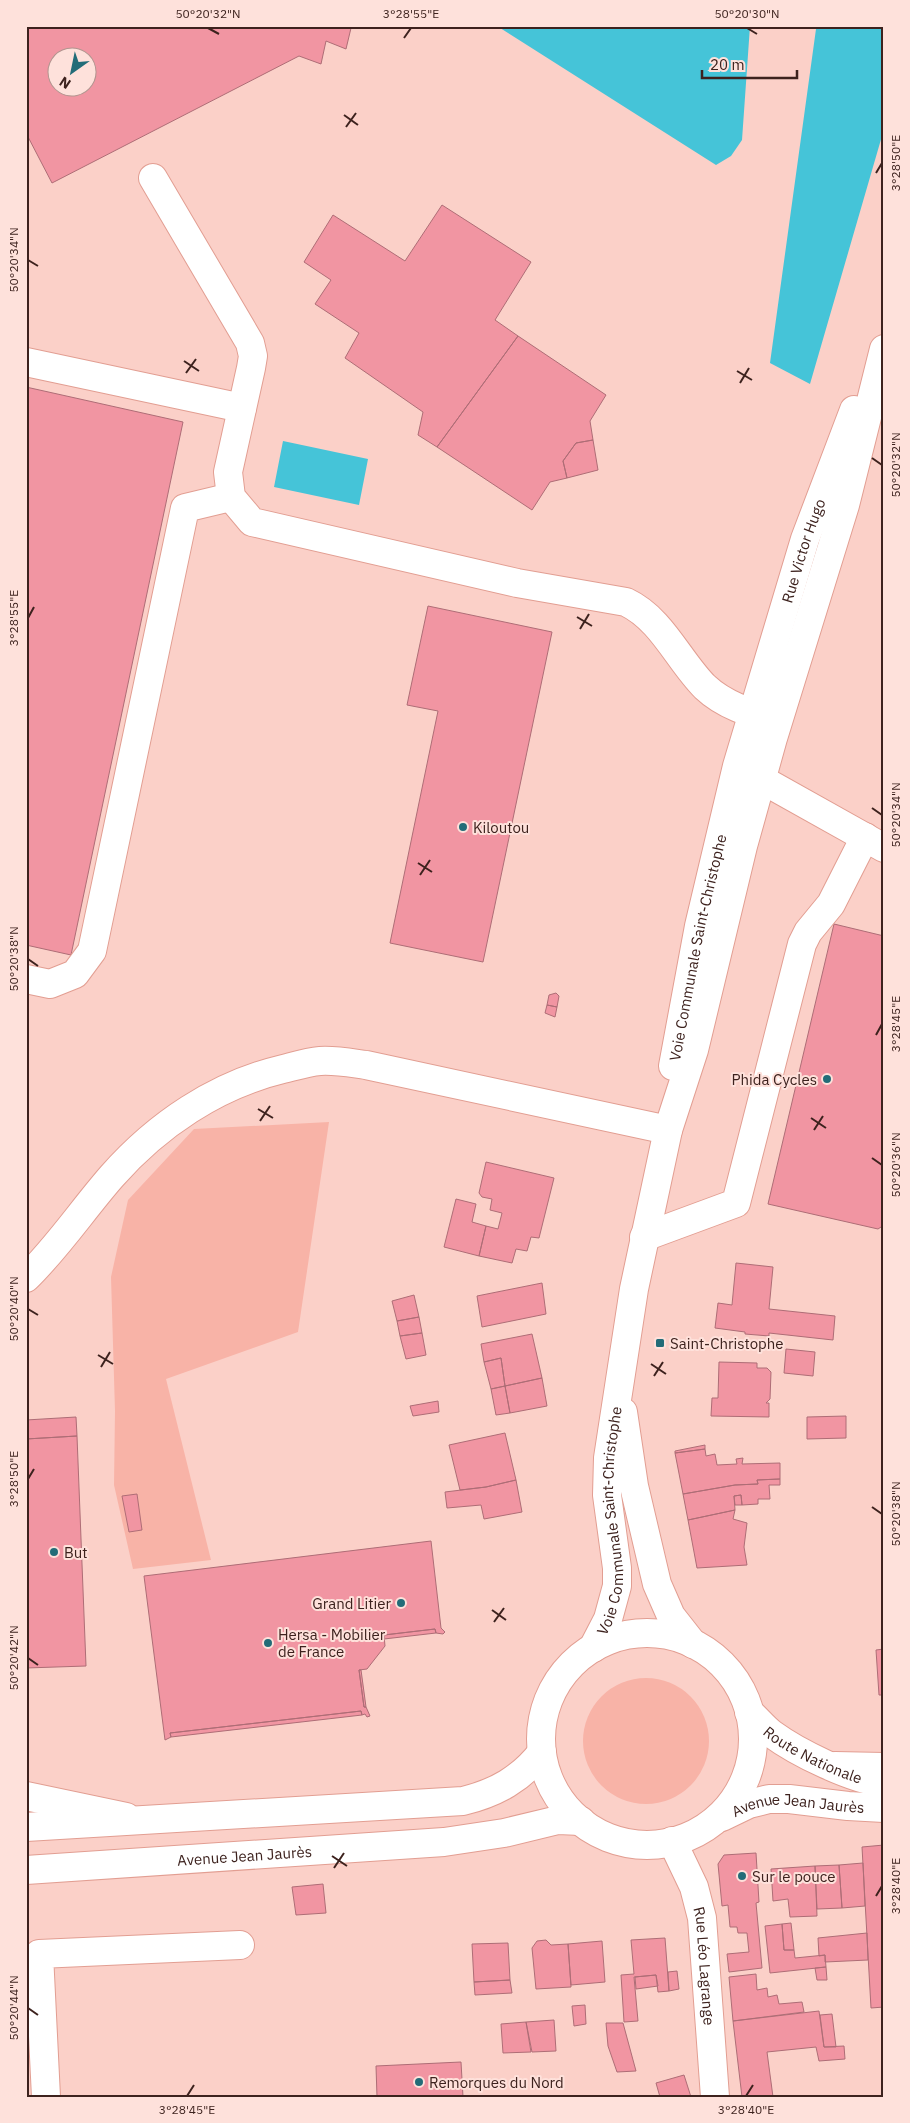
<svg xmlns="http://www.w3.org/2000/svg" width="910" height="2123" viewBox="0 0 910 2123" font-family="'IBM Plex Sans',sans-serif">
<style>
.green{fill:#f8b3a7}
.water{fill:#45c4d8}
.building{fill:#f195a2;stroke:#ae6d76;fill-rule:evenodd}
.lines{fill:none;stroke-linecap:round;stroke-linejoin:round}
.minor-casing{stroke:#e29e92;stroke-width:30}
.major-casing{stroke:#e29e92;stroke-width:30}
.minor{stroke:#fff;stroke-width:28}
.major{stroke:#fff;stroke-width:28}
.ticks{fill:none;stroke:#3d221e;stroke-width:2}
.poi-dot{fill:#236c78;stroke:#fee1db;stroke-width:2}
.labels{text-anchor:middle;dominant-baseline:central;stroke-width:4;stroke-linejoin:round;paint-order:stroke}
.street-label{font-size:15px;fill:#3d221e;stroke:#fee1db}
.poi-label{font-size:15px;fill:#3d221e;stroke:#fee1db;text-anchor:start}
.neatline{fill:none;stroke:#3d221e;stroke-width:2}
.ticks-label{font-size:12px;text-anchor:middle;fill:#3d221e}
</style>
<rect width="100%" height="100%" fill="#fbd0c8"/>
<path class="green" d="M 329,1122 L 298,1332 L 166,1379 L 211,1560 L 133,1569 L 114,1485 L 115,1411 L 111,1277 L 128,1200 L 194,1129 Z
M583 1741a63 63 0 1 1 126 0a63 63 0 1 1-126 0Z"/>
<path class="water" d="M 497,26 L 750,26 L 742,140 L 731,156 L 716,165 Z
M 818,26 L 876,26 L 884,29 L 884,129 L 810,384 L 770,363 L 816,29 Z
M 283,441 L 368,459 L 359,505 L 274,487 Z"/>
<path class="building" d="M 26,26 L 355,26 L 351,28 L 346,49 L 326,41 L 321,64 L 299,56 L 52,183 L 26,133 ZM 58,58 L 88,58 L 88,88 L 58,88 Z
M 442,205 L 531,262 L 495,320 L 518,336 L 437,447 L 418,435 L 423,412 L 345,358 L 359,333 L 315,304 L 331,280 L 304,262 L 333,215 L 405,261 Z
M 518,336 L 606,395 L 590,421 L 593,440 L 576,443 L 563,461 L 567,478 L 550,482 L 532,510 L 437,447 Z
M 26,387 L 183,422 L 71,955 L 26,945 Z
M 593,440 L 598,470 L 567,478 L 563,461 L 576,443 Z
M 428,606 L 552,632 L 483,962 L 390,943 L 438,711 L 407,705 Z
M 834,924 L 884,936 L 884,1225 L 878,1229 L 768,1204 Z
M 556,993 L 559,996 L 557,1007 L 547,1005 L 549,995 Z
M 547,1005 L 557,1007 L 555,1017 L 545,1013 Z
M 486,1162 L 554,1178 L 539,1238 L 531,1237 L 527,1251 L 516,1249 L 512,1263 L 479,1256 L 486,1226 L 498,1229 L 502,1213 L 490,1210 L 492,1199 L 482,1197 L 479,1193 Z
M 456,1199 L 476,1204 L 472,1222 L 486,1226 L 479,1256 L 444,1247 Z
M 736,1263 L 773,1267 L 769,1309 L 835,1316 L 833,1340 L 769,1333 L 769,1336 L 745,1334 L 745,1332 L 715,1328 L 718,1303 L 732,1305 Z
M 542,1283 L 546,1314 L 482,1327 L 477,1296 Z
M 414,1295 L 419,1317 L 397,1321 L 392,1301 Z
M 419,1317 L 422,1333 L 400,1336 L 397,1321 Z
M 422,1333 L 426,1355 L 406,1359 L 400,1336 Z
M 532,1334 L 542,1378 L 505,1386 L 501,1358 L 484,1362 L 481,1344 Z
M 786,1349 L 815,1352 L 813,1376 L 784,1373 Z
M 501,1358 L 505,1386 L 491,1389 L 484,1362 Z
M 719,1362 L 757,1363 L 757,1368 L 767,1368 L 771,1372 L 770,1399 L 766,1403 L 769,1403 L 769,1417 L 711,1416 L 712,1398 L 718,1398 Z
M 542,1378 L 547,1406 L 510,1413 L 505,1386 Z
M 505,1386 L 510,1413 L 496,1415 L 491,1389 Z
M 438,1401 L 439,1412 L 413,1416 L 410,1406 Z
M 846,1416 L 846,1438 L 807,1439 L 807,1417 Z
M 76,1417 L 77,1436 L 26,1439 L 26,1420 Z
M 505,1433 L 516,1480 L 486,1487 L 460,1490 L 449,1445 Z
M 77,1436 L 86,1666 L 26,1668 L 26,1439 Z
M 705,1445 L 705,1449 L 675,1453 L 675,1451 Z
M 705,1449 L 706,1456 L 715,1454 L 717,1465 L 737,1464 L 736,1459 L 743,1458 L 742,1464 L 780,1463 L 780,1479 L 757,1480 L 758,1484 L 735,1485 L 683,1494 L 675,1453 Z
M 780,1479 L 780,1485 L 769,1485 L 770,1499 L 758,1499 L 758,1504 L 742,1505 L 741,1495 L 734,1496 L 735,1510 L 688,1520 L 683,1494 L 735,1485 L 758,1484 L 757,1480 Z
M 516,1480 L 522,1512 L 484,1519 L 481,1505 L 447,1508 L 445,1492 L 486,1487 Z
M 137,1494 L 142,1530 L 129,1532 L 122,1496 Z
M 741,1495 L 742,1505 L 735,1505 L 734,1496 Z
M 735,1510 L 733,1519 L 747,1523 L 744,1547 L 747,1565 L 697,1568 L 688,1520 Z
M 431,1541 L 441,1628 L 445,1632 L 443,1634 L 436,1633 L 435,1629 L 384,1635 L 385,1646 L 367,1669 L 359,1670 L 364,1707 L 366,1707 L 370,1716 L 367,1717 L 365,1714 L 362,1715 L 361,1711 L 170,1733 L 171,1737 L 165,1740 L 144,1576 Z
M 435,1629 L 436,1633 L 384,1639 L 384,1635 Z
M 884,1649 L 884,1695 L 879,1695 L 876,1650 Z
M 359,1670 L 361,1670 L 366,1707 L 364,1707 Z
M 361,1711 L 362,1715 L 171,1737 L 170,1733 Z
M 884,1845 L 884,2007 L 871,2008 L 862,1847 Z
M 756,1853 L 759,1902 L 756,1903 L 762,1968 L 729,1972 L 727,1954 L 749,1952 L 747,1933 L 738,1933 L 737,1927 L 730,1927 L 728,1905 L 722,1906 L 718,1864 L 724,1855 Z
M 863,1863 L 865,1906 L 842,1908 L 839,1865 Z
M 839,1865 L 842,1908 L 817,1909 L 815,1866 Z
M 815,1866 L 817,1916 L 790,1917 L 788,1899 L 773,1901 L 771,1869 Z
M 323,1884 L 326,1913 L 296,1915 L 292,1887 Z
M 791,1923 L 794,1950 L 784,1950 L 782,1924 Z
M 782,1924 L 784,1950 L 794,1950 L 795,1958 L 825,1955 L 826,1967 L 770,1973 L 765,1926 Z
M 867,1933 L 868,1960 L 825,1962 L 825,1955 L 819,1956 L 818,1938 Z
M 665,1938 L 669,1991 L 658,1992 L 656,1975 L 634,1977 L 638,2021 L 624,2022 L 621,1975 L 634,1974 L 631,1940 Z
M 546,1940 L 551,1945 L 568,1944 L 571,1987 L 536,1989 L 532,1948 L 537,1941 Z
M 602,1941 L 605,1982 L 571,1985 L 568,1944 Z
M 508,1943 L 510,1980 L 474,1982 L 472,1944 Z
M 826,1967 L 827,1980 L 817,1980 L 815,1968 Z
M 677,1971 L 679,1989 L 669,1991 L 668,1972 Z
M 756,1974 L 757,1990 L 767,1988 L 768,1997 L 777,1995 L 779,2004 L 802,2002 L 804,2012 L 733,2021 L 729,1977 Z
M 656,1975 L 658,1986 L 636,1989 L 635,1977 Z
M 510,1980 L 512,1993 L 475,1995 L 474,1982 Z
M 585,2005 L 586,2024 L 574,2026 L 572,2006 Z
M 819,2011 L 824,2047 L 844,2046 L 845,2059 L 819,2061 L 816,2047 L 767,2052 L 773,2097 L 742,2097 L 733,2021 Z
M 832,2014 L 836,2047 L 824,2047 L 820,2015 Z
M 554,2020 L 556,2051 L 532,2052 L 526,2022 Z
M 526,2022 L 531,2052 L 503,2053 L 501,2024 Z
M 606,2023 L 623,2023 L 636,2071 L 617,2072 L 608,2046 Z
M 461,2062 L 463,2097 L 377,2097 L 376,2066 Z
M 684,2075 L 691,2097 L 660,2097 L 656,2083 Z"/>
<g class="lines">
<g class="minor-casing">
<g id="minor">
<path d="M 153,178 L 250,343 L 253,356 L 251,368 L 228,472 L 231,497 L 252,522 L 517,583 L 626,602 C 662,619 678,660 705,687 C 724,705 750,713 774,720"/>
<path d="M 26,362 L 242,408"/>
<path d="M 741,768 L 884,848"/>
<path d="M 26,979 L 50,984 L 75,974 L 92,951 L 185,508 L 231,497"/>
<path d="M 644,1237 L 736,1203 L 802,944 L 808,932 L 831,904 L 865,837"/>
<path d="M 26,1278 C 58,1247 83,1209 112,1176 C 157,1125 216,1085 283,1069 C 295,1066 308,1062 320,1061 C 336,1060 351,1063 366,1065 L 668,1130"/>
<path d="M 835,1766 L 884,1767"/>
<path d="M 26,1796 L 126,1817"/>
<path id="s1" d="M 672,1841 L 694,1887 L 702,1918 L 715,2097"/>
<path d="M 46,2097 L 39,1954 L 240,1945"/>
</g>
</g>
<g class="major-casing">
<g id="major">
<path id="s2" d="M 673,1066 L 699,926 L 737,766 L 805,539 L 854,410"/>
<path d="M 623,1412 L 634,1486 L 657,1584 L 671,1616 L 693,1644"/>
<circle cx="647" cy="1739" r="106"/>
<path id="s3" d="M 593,1648 L 608,1619 L 617,1586 L 617,1568 L 607,1495 L 608,1458 L 634,1289 L 668,1130 L 694,1050 L 743,846 L 773,738 L 845,505 L 884,349"/>
<path id="s4" d="M 749,1712 C 757,1719 764,1728 772,1734 C 798,1753 851,1779 884,1783"/>
<path id="s5" d="M 722,1817 L 749,1804 L 769,1799 L 789,1799 L 848,1806 L 884,1808"/>
<path d="M 26,1827 L 463,1801 C 496,1793 521,1779 542,1752"/>
<path id="s6" d="M 26,1870 L 444,1842 L 504,1833 L 558,1820 L 581,1821"/>
</g>
</g>
<use href="#minor" class="minor"/>
<use href="#major" class="major"/>
</g>
<path class="ticks" d="M 208,28 L 219,34M 747,28 L 757,34M 404,38 L 411,28M 344,115 L 358,125M 346,127 L 356,113M 876,173 L 882,163M 28,260 L 38,266M 184,361 L 199,371M 737,371 L 752,380M 186,373 L 196,359M 740,383 L 749,368M 872,458 L 882,465M 577,617 L 592,626M 28,618 L 34,607M 580,629 L 589,614M 872,808 L 882,815M 418,863 L 432,872M 420,875 L 430,860M 28,959 L 38,966M 876,1035 L 882,1024M 258,1109 L 273,1118M 811,1118 L 826,1128M 260,1121 L 270,1106M 814,1130 L 823,1116M 872,1158 L 882,1165M 28,1309 L 38,1315M 98,1355 L 113,1364M 651,1364 L 666,1374M 101,1367 L 110,1352M 654,1376 L 663,1362M 28,1479 L 34,1469M 872,1507 L 882,1514M 492,1610 L 506,1620M 494,1622 L 504,1608M 28,1658 L 38,1665M 332,1856 L 347,1866M 334,1868 L 344,1853M 876,1896 L 882,1886M 28,2008 L 38,2015M 187,2096 L 194,2085M 746,2096 L 753,2085"/>
<g class="poi-dot">
<circle cx="463" cy="827" r="5"/>
<circle cx="827" cy="1079" r="5"/>
<rect x="655" y="1338" width="10" height="10" rx="2.5"/>
<circle cx="54" cy="1552" r="5"/>
<circle cx="401" cy="1603" r="5"/>
<circle cx="268" cy="1643" r="5"/>
<circle cx="742" cy="1876" r="5"/>
<circle cx="419" cy="2082" r="5"/>
</g>
<g class="labels">
<g class="street-label">
<text stroke="none"><textPath href="#s2" startOffset="532">Rue Victor Hugo</textPath></text>
<text stroke="none"><textPath href="#s2" startOffset="121">Voie Communale Saint-Christophe</textPath></text>
<text stroke="none"><textPath href="#s3" startOffset="132">Voie Communale Saint-Christophe</textPath></text>
<text stroke="none"><textPath href="#s4" startOffset="78">Route Nationale</textPath></text>
<text stroke="none"><textPath href="#s5" startOffset="79">Avenue Jean Jaurès</textPath></text>
<text stroke="none"><textPath href="#s6" startOffset="219">Avenue Jean Jaurès</textPath></text>
<text stroke="none"><textPath href="#s1" startOffset="131">Rue Léo Lagrange</textPath></text>
</g>
<g class="poi-label">
<text x="473" y="827">Kiloutou</text>
<text x="817" y="1079" text-anchor="end">Phida Cycles</text>
<text x="670" y="1343">Saint-Christophe</text>
<text x="64" y="1552">But</text>
<text x="391" y="1603" text-anchor="end">Grand Litier</text>
<text x="278" y="1634">Hersa - Mobilier<tspan x="278" dy="17">de France</tspan></text>
<text x="752" y="1876">Sur le pouce</text>
<text x="429" y="2082">Remorques du Nord</text>
</g>
</g>
<rect width="910" height="2123" fill="none" stroke="#fee1db" stroke-width="55"/>
<g transform="translate(72 72) rotate(213)"><circle r="24" fill="#fee1db" stroke="#b1958f"/>
<path d="M0-4L9 19L0 12L-9 19Z" fill="#236c78"/>
<text y="-8" font-size="14" font-weight="bold" text-anchor="middle" fill="#3d221e">N</text>
</g>
<path d="M702 70v8h95v-8" fill="none" stroke="#3d221e" stroke-width="2.5"/>
<text x="710" y="70" font-size="15" fill="#3d221e" stroke="#fee1db" stroke-width="4" paint-order="stroke">20 m</text>
<rect x="28" y="28" width="854" height="2068" class="neatline"/>
<g class="ticks-label">
<text x="208" y="18">50°20'32"N</text>
<text x="411" y="18">3°28'55"E</text>
<text x="747" y="18">50°20'30"N</text>
<text transform="translate(896 163) rotate(-90)" y="4">3°28'50"E</text>
<text transform="translate(14 260) rotate(-90)" y="4">50°20'34"N</text>
<text transform="translate(896 465) rotate(-90)" y="4">50°20'32"N</text>
<text transform="translate(14 618) rotate(-90)" y="4">3°28'55"E</text>
<text transform="translate(896 815) rotate(-90)" y="4">50°20'34"N</text>
<text transform="translate(14 959) rotate(-90)" y="4">50°20'38"N</text>
<text transform="translate(896 1024) rotate(-90)" y="4">3°28'45"E</text>
<text transform="translate(896 1165) rotate(-90)" y="4">50°20'36"N</text>
<text transform="translate(14 1309) rotate(-90)" y="4">50°20'40"N</text>
<text transform="translate(14 1479) rotate(-90)" y="4">3°28'50"E</text>
<text transform="translate(896 1514) rotate(-90)" y="4">50°20'38"N</text>
<text transform="translate(14 1658) rotate(-90)" y="4">50°20'42"N</text>
<text transform="translate(896 1886) rotate(-90)" y="4">3°28'40"E</text>
<text transform="translate(14 2008) rotate(-90)" y="4">50°20'44"N</text>
<text x="187" y="2114">3°28'45"E</text>
<text x="746" y="2114">3°28'40"E</text>
</g>
</svg>
